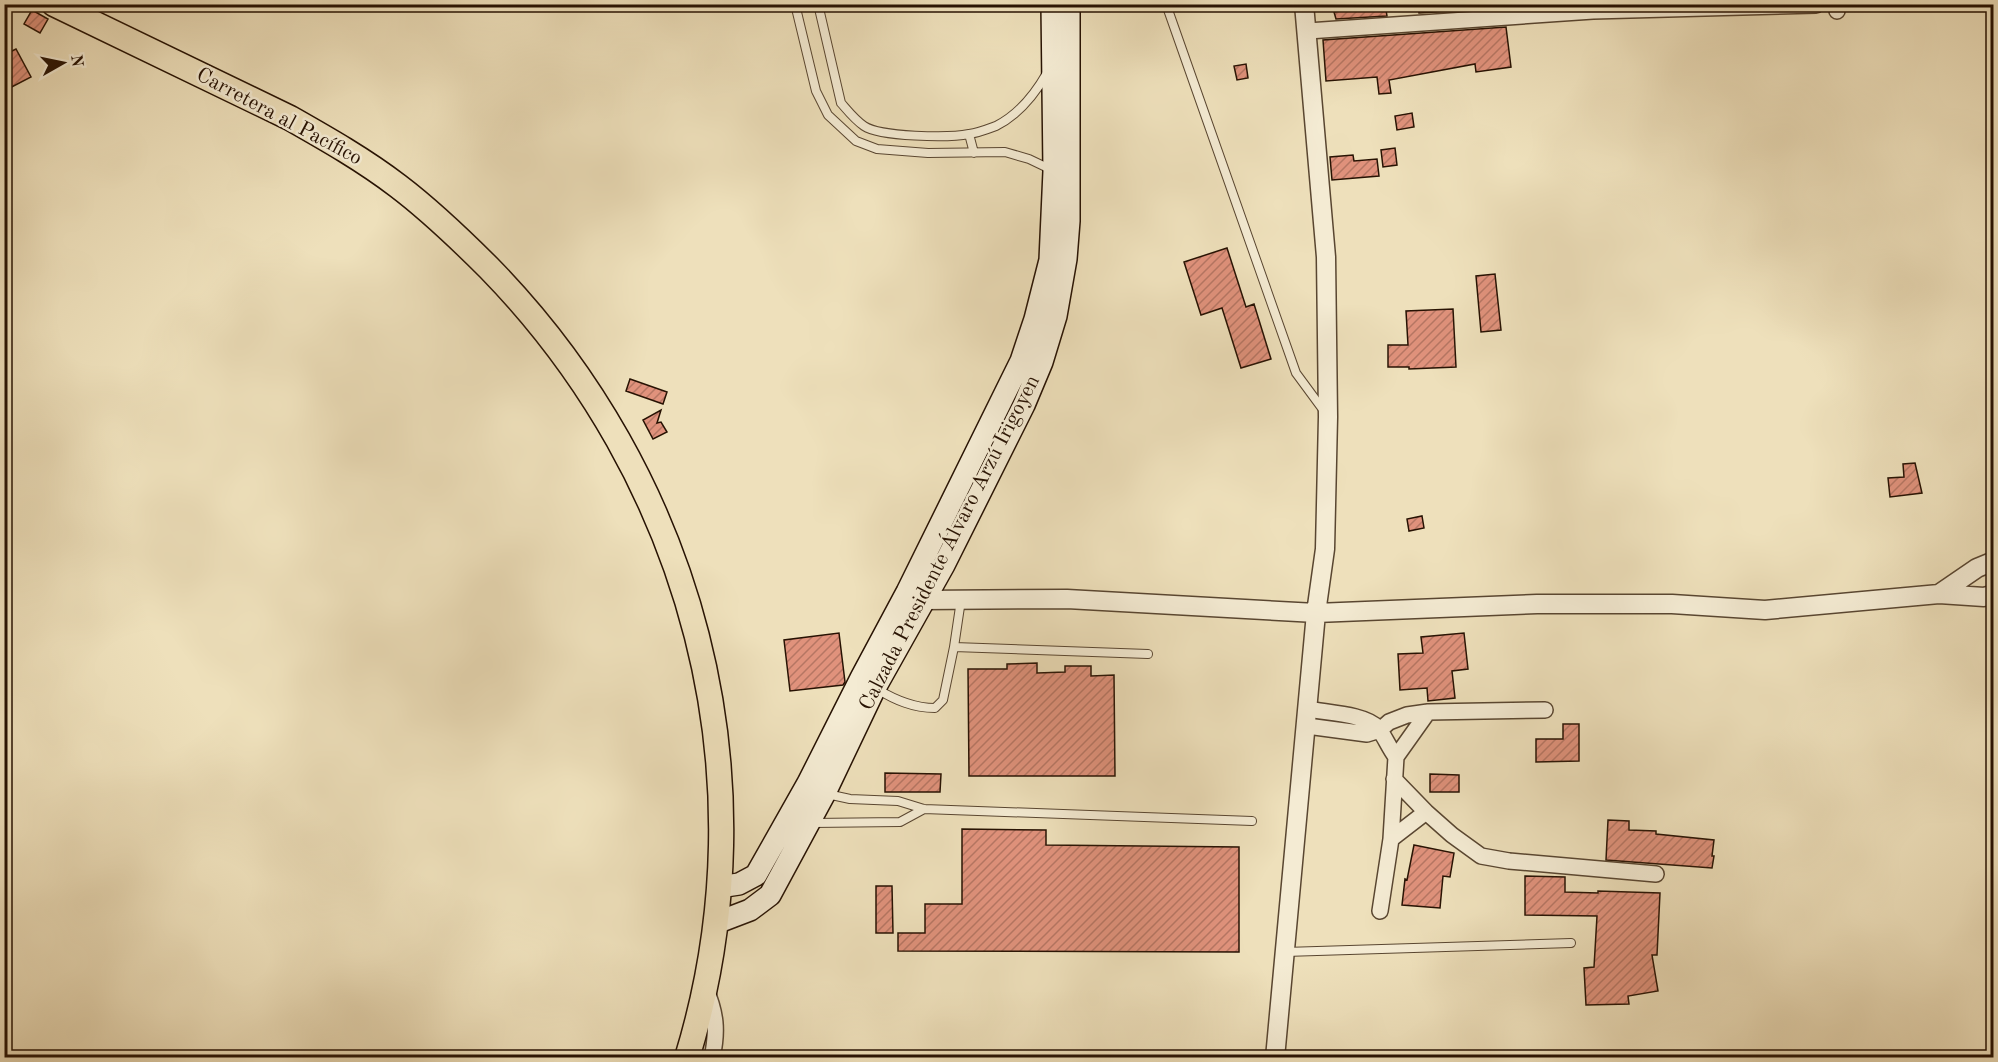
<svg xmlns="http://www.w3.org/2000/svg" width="1998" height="1062" viewBox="0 0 1998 1062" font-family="'Old Standard TT',serif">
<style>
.building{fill:url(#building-hatch);stroke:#271203;stroke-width:1.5}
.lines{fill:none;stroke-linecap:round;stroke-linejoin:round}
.service-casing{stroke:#594631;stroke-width:10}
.minor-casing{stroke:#594631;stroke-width:18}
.tertiary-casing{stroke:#594631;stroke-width:21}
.secondary-casing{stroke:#271203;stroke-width:24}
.trunk-casing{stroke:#271203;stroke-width:27}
.service{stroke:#f4ebd3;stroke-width:8}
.minor{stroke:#f4ebd3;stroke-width:15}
.tertiary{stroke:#f4ebd3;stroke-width:18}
.secondary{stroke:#f4ebd3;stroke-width:21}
.trunk{stroke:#eee0bb;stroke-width:24}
.labels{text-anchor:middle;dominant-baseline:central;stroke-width:5;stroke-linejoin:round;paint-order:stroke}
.street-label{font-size:21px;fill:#271203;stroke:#f4ebd3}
</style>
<defs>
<pattern id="building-hatch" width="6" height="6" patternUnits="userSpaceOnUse" patternTransform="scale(1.5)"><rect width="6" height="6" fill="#e0927c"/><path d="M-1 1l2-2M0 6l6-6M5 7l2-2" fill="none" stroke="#b67663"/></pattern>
</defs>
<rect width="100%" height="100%" fill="#eee0bb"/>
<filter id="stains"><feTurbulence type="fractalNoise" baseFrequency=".00333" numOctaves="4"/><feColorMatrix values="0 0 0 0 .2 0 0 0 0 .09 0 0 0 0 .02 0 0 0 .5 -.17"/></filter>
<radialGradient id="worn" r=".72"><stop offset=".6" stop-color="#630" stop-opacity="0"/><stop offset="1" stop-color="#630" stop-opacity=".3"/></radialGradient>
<path class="building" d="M 1353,4 L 1385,4 L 1387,16 L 1336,19 L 1334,12 L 1353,8 Z
M 1418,4 L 1503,4 L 1503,8 L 1419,13 Z
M 32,10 L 48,19 L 40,33 L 24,24 Z
M 1506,27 L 1511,67 L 1476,72 L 1475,64 L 1389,80 L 1391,93 L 1379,94 L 1377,77 L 1326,81 L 1323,40 Z
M 4,40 L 12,51 L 16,49 L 31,77 L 4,91 Z
M 1246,64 L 1248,78 L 1237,80 L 1234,66 Z
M 1412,113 L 1414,127 L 1397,130 L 1395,116 Z
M 1395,148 L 1397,165 L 1383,167 L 1381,150 Z
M 1353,155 L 1354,161 L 1377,159 L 1379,176 L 1332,180 L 1330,157 Z
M 1227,248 L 1246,307 L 1254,304 L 1271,359 L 1241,368 L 1222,308 L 1201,315 L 1184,262 Z
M 1495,274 L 1501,330 L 1481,332 L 1476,276 Z
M 1453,309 L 1456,367 L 1409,369 L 1409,367 L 1388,367 L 1388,345 L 1408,345 L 1406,311 Z
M 630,379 L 667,392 L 663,404 L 626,391 Z
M 661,410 L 657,423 L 661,422 L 667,432 L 653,439 L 643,420 Z
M 1915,463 L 1922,493 L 1890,497 L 1888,478 L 1904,477 L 1903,464 Z
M 1422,516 L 1424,528 L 1409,531 L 1407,519 Z
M 839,633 L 845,682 L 843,685 L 790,691 L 784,640 Z
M 1464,633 L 1468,669 L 1452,671 L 1455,698 L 1428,701 L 1427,688 L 1400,690 L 1398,654 L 1423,653 L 1421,637 Z
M 1037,663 L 1037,673 L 1065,672 L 1065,666 L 1091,666 L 1091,676 L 1114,675 L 1115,776 L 969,776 L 968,669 L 1007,669 L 1007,664 Z
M 1563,724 L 1579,724 L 1579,761 L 1536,762 L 1536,739 L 1563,739 Z
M 885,773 L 941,774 L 940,792 L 885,792 Z
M 1430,774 L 1459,775 L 1459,792 L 1430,792 Z
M 1608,820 L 1629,821 L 1629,830 L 1656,831 L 1656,834 L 1714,840 L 1712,856 L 1714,856 L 1712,868 L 1606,860 Z
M 962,829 L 1046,830 L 1046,845 L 1239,847 L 1239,952 L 898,951 L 898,933 L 925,933 L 925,904 L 962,904 Z
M 1414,845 L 1454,853 L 1450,877 L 1443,876 L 1440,908 L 1402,905 L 1405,879 L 1407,880 Z
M 1525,876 L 1565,877 L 1565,892 L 1598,893 L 1598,891 L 1660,893 L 1657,955 L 1652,955 L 1658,991 L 1628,996 L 1629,1004 L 1586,1005 L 1584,968 L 1594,967 L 1597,916 L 1525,915 Z
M 876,886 L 892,886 L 893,933 L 876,933 Z"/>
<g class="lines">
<g class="service-casing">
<path id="service" d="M 795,4 L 816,91 L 828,115 L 856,141 L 877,149 L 928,153 L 1005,152 L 1029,159 L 1052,170
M 818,4 L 841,103 C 848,111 855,120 864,126 C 880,137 949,138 969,134 C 978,133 988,129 996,126 C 1018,115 1035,94 1047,73
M 1166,4 L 1296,373 L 1324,411
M 969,134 L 974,153
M 954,647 L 1148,654
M 877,689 C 895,700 913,708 935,708 L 943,700 L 954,647 L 961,600
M 827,794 L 850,799 L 898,801 L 924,809 L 1252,821
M 812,823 L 900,822 L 924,809
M 1285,952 L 1571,943"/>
</g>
<g class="minor-casing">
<path id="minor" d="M 1837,4 L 1837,11
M 1308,31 L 1593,11 L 1816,5
M 1308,709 C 1328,713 1365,714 1378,728 C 1384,735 1389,748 1396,757
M 1307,726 L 1367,734 L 1380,730 L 1389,722 L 1407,715 L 1428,712 L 1545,710
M 1394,779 L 1426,812 L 1452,835 L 1481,856 L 1509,861 L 1656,874
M 1391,839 L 1426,812
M 1380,911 L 1391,839 L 1396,757 L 1428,712
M 705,987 C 716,1013 718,1030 712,1058"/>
</g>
<g class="tertiary-casing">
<path id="tertiary" d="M 1939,594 L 1977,568 L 1994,561
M 913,595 L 923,600 L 1067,599 L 1316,613 L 1537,604 L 1672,604 L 1765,610 L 1939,594 L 1984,597 L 1994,594
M 1275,1058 L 1316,613 L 1325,549 L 1328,417 L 1326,257 L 1304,4"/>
</g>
<g class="secondary-casing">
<path id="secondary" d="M 719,887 L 739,884 L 756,875 L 808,783 L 861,678 L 907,592 L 1021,361 L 1035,319 L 1050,260 L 1054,171 L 1052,4
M 716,923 L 750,910 L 770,895 L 825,793 L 875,688 L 944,565 L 1024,405 L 1042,362 L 1056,316 L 1066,259 L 1069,221 L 1069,4"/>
</g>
<g class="trunk-casing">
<path id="trunk" d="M 54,4 L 290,118 C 327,139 364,160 398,186 C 431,211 460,239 489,268 C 693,477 773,776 687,1058"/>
</g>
<use href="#service" class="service"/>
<use href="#minor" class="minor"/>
<use href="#tertiary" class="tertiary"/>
<use href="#secondary" class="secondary"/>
<use href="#trunk" class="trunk"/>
</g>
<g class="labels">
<g class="street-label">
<text transform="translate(279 117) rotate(28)">Carretera al Pacífico</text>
<text transform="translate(950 543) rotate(-63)">Calzada Presidente Álvaro Arzú Irigoyen</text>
</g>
</g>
<rect width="1998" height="1062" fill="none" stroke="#eee0bb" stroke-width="24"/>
<rect x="6" y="6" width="1986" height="1050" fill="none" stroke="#271203" stroke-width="3"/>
<rect x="12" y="12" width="1974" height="1038" fill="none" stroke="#271203" stroke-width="1.5"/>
<g transform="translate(63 63) rotate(81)" stroke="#f4ebd3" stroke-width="4.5" paint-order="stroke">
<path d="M0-4.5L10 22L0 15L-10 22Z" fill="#271203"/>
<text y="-9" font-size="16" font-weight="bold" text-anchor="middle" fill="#271203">N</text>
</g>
<rect width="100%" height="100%" filter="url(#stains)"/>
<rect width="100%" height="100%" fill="url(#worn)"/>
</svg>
